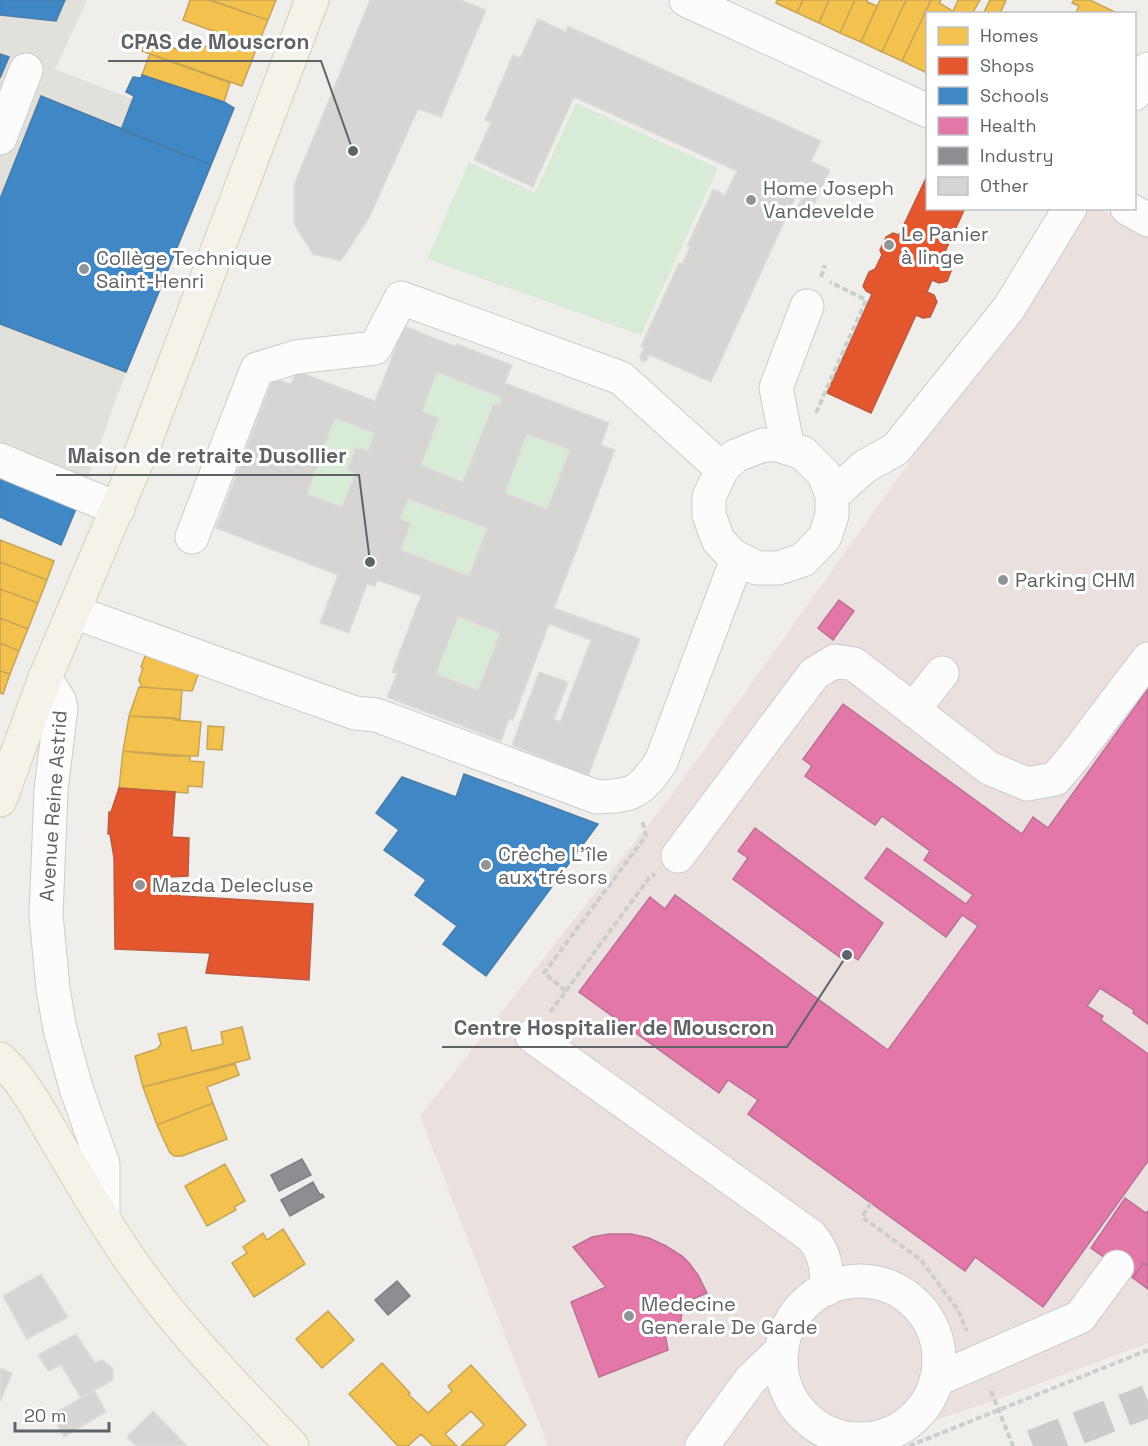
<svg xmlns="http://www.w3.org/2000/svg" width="1148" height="1446" viewBox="0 0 1148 1446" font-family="'Space Grotesk',sans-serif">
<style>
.education{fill:#e2e0da}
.medical{fill:#eae0de}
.green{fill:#d8ebd6}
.homes{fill:#f2c14e;stroke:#c6a556;stroke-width:1.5}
.shops{fill:#e4572e;stroke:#bc5b3f;stroke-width:1.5}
.schools{fill:#3f88c5;stroke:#497da9;stroke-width:1.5}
.health{fill:#e377a8;stroke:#bb7195;stroke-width:1.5}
.industry{fill:#8d8d92;stroke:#7f8085;stroke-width:1.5}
.building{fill:#d6d5d3;stroke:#deddd9;stroke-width:1.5;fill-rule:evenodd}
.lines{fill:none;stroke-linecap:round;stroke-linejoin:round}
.highway-tunnel{stroke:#cbcbca;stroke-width:33;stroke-dasharray:33 16;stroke-linecap:butt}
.minor-casing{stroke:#cbcccc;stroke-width:35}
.major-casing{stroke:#d7ceb8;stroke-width:35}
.path{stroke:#cacfcc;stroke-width:4;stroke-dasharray:6 3;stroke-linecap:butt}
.minor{stroke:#fdfcfc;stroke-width:33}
.major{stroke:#f4f2e9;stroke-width:33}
.poi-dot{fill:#919496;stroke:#fff;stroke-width:2}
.labels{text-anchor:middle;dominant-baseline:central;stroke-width:6;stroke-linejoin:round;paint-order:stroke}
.poi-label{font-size:20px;fill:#5f6368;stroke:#fff;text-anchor:start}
.street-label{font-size:20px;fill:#5f6368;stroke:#fff}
.leader{fill:none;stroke:#5f6368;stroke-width:2}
.callout-dot{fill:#5f6368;stroke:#fff;stroke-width:2}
.callout-label{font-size:21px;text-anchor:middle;font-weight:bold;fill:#5f6368;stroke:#fff;stroke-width:6;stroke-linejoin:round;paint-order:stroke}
</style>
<rect width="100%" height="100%" fill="#efeeea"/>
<path class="education" d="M 0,0 L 87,0 L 55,69 L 132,99 L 121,129 L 211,165 L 126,372 L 80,499 L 0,466 Z"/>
<path class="medical" d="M 1085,209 L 1099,209 L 1148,234 L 1148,1343 L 995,1400 L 859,1446 L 548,1446 L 420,1116 L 673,793 L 974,372 Z"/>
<path class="green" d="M 576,103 L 718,168 L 641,335 L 427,259 L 469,162 L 535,193 Z
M 437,372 L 502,398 L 499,406 L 492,404 L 463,482 L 421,465 L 422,411 Z
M 335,418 L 374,433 L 368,451 L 355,447 L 347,470 L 355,473 L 342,507 L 307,494 Z
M 527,434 L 570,450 L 547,509 L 505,493 Z
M 408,499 L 487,528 L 469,576 L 401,550 L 400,519 Z
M 458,617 L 500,633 L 478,690 L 436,674 Z"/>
<path class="homes" d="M 190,0 L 209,0 L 268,20 L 257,47 L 183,20 Z
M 210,0 L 276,0 L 268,20 Z
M 777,0 L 803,0 L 797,13 L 776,3 Z
M 803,0 L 829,0 L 819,23 L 797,13 Z
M 829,0 L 855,0 L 840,33 L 819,23 Z
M 855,0 L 868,0 L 867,2 L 877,6 L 861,42 L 840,33 Z
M 880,0 L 906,0 L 882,52 L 861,42 Z
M 906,0 L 931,0 L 902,61 L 882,52 Z
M 931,0 L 941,0 L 939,3 L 953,11 L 952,14 L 928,14 L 928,66 L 925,72 L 902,61 Z
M 958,0 L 980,0 L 972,14 L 952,14 Z
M 990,0 L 1006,0 L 1000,14 L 983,14 Z
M 1074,0 L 1090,0 L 1119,14 L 1075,14 L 1079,6 L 1072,3 Z
M 213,32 L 257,47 L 242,86 L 142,51 L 146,39 L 183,51 L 188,41 L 207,47 Z
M 150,54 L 230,83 L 224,102 L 142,75 Z
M 0,540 L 54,561 L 47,580 L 0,562 Z
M 0,562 L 47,580 L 38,603 L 0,589 Z
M 0,589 L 38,603 L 28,629 L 0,618 Z
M 0,618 L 28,629 L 19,651 L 0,643 Z
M 0,643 L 19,651 L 10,674 L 0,671 Z
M 147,651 L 200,670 L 192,691 L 142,687 L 139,680 L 143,668 L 141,667 Z
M 0,671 L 10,674 L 3,694 L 0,693 Z
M 139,687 L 182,690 L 180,719 L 129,716 Z
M 129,716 L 175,718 L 175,720 L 201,722 L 198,756 L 171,756 L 123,751 Z
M 208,726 L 224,727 L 222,750 L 207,749 Z
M 123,751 L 190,756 L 190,761 L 204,762 L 202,787 L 188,786 L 188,793 L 119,788 Z
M 186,1027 L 192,1051 L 223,1044 L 221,1032 L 242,1027 L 250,1059 L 143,1087 L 135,1056 L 157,1049 L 161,1044 L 158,1034 Z
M 235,1064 L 239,1075 L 207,1087 L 213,1103 L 157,1125 L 143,1087 Z
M 213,1103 L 227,1139 L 182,1156 L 174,1156 L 170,1153 L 157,1125 Z
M 225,1164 L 245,1201 L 234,1207 L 236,1210 L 207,1226 L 185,1186 Z
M 283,1229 L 305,1264 L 254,1297 L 232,1263 L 247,1253 L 243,1247 L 263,1233 L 267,1240 Z
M 328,1311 L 354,1340 L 322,1368 L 296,1339 Z
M 382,1363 L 410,1393 L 408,1394 L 428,1413 L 452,1391 L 448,1386 L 471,1365 L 526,1425 L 504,1446 L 461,1446 L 484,1425 L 471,1411 L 445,1434 L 457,1446 L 433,1446 L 421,1434 L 408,1446 L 398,1446 L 349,1394 Z"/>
<path class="shops" d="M 928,174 L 928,208 L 965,208 L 943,256 L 950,260 L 953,266 L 947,281 L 939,283 L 932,280 L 927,292 L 934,295 L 937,302 L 930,317 L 923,318 L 916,315 L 871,413 L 827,393 L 872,294 L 866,291 L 863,286 L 869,272 L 875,269 L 882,255 L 880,250 L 886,237 L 893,233 L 899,235 Z
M 119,788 L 175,792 L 172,837 L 189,838 L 188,876 L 167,877 L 166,894 L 180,894 L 180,896 L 313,904 L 309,980 L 206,973 L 210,953 L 115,949 L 114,858 L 110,834 L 108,834 L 109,812 L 111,812 Z"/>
<path class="schools" d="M 0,0 L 65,0 L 56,21 L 0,15 Z
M 0,54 L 9,57 L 0,78 Z
M 142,75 L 224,102 L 234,108 L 211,165 L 121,130 L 134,96 L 126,92 L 133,77 L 141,78 Z
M 41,96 L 211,165 L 126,372 L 0,324 L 0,199 Z
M 0,470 L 80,499 L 61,545 L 0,517 Z
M 464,774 L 598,824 L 486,976 L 443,944 L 457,926 L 415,895 L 426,880 L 384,850 L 399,830 L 376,813 L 402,777 L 456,797 Z"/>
<path class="health" d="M 839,600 L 854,611 L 833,640 L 818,628 Z
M 1148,689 L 1148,1024 L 1133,1013 L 1134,1010 L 1100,988 L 1087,1006 L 1103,1016 L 1101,1020 L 1148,1054 L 1148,1161 L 1043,1307 L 975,1257 L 965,1271 L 748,1114 L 758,1100 L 728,1080 L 719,1093 L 579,992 L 650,897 L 665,909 L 675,895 L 888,1050 L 978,926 L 962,915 L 946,937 L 865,878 L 887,848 L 966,904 L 973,895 L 924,860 L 930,851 L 882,816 L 875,825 L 805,776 L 812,766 L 803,759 L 843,704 L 1022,834 L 1033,817 L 1048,828 Z
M 755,828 L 883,923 L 858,960 L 847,952 L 841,958 L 733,879 L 748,858 L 738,851 Z
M 1125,1198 L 1146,1213 L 1148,1211 L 1148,1266 L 1143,1263 L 1133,1278 L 1091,1248 Z
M 609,1234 L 631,1234 L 649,1238 L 666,1246 L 682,1256 L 689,1263 L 698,1275 L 707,1293 L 683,1303 L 680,1329 L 665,1333 L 668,1350 L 599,1377 L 571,1302 L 606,1287 L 573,1247 L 592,1237 Z
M 1143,1263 L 1148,1266 L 1148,1289 L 1133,1278 Z"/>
<path class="industry" d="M 302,1159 L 311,1175 L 279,1191 L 271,1175 Z
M 313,1182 L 320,1195 L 322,1194 L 324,1197 L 290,1216 L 281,1200 Z
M 397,1281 L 410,1296 L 388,1315 L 375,1300 Z"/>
<path class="building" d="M 370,0 L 461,0 L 486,10 L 441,117 L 418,109 L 369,218 L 341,261 L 313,254 L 294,224 L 294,185 Z
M 538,19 L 566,32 L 568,26 L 821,141 L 811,161 L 830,170 L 815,203 L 813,202 L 808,211 L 798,206 L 802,199 L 796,196 L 711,382 L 650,355 L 647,360 L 642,362 L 640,357 L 644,348 L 641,346 L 679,263 L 682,264 L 690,247 L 687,246 L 713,189 L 725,195 L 737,171 L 574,97 L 533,187 L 474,160 L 491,123 L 485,120 L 513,55 L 520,58 Z
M 404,326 L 449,344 L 456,346 L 457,344 L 512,365 L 505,383 L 609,423 L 601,445 L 615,450 L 554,608 L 640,639 L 588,776 L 512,745 L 539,672 L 568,682 L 554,719 L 560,722 L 591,640 L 549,624 L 513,720 L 509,719 L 501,741 L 387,697 L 397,674 L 392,672 L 421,596 L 377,580 L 375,586 L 367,584 L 349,633 L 320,623 L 338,575 L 216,528 L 273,378 L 291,384 L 297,371 L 375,401 ZM 437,372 L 502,398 L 499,406 L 493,404 L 463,482 L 421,465 L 439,418 L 422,411 ZM 335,418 L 374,433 L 368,451 L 356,447 L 347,470 L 355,473 L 342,507 L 307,494 ZM 527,434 L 570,450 L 547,509 L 505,493 ZM 408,499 L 487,528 L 469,576 L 401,550 L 411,523 L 400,519 ZM 458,617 L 500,633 L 478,690 L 436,674 Z
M 41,1274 L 68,1317 L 27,1339 L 3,1296 Z
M 76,1334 L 95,1363 L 102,1360 L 113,1368 L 113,1380 L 81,1398 L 61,1365 L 48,1371 L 38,1355 Z
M 0,1368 L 12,1373 L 0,1402 Z
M 94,1390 L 106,1412 L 64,1437 L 52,1415 Z
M 153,1411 L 187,1446 L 136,1446 L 127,1437 Z"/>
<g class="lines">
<path class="highway-tunnel" d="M 1033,1446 L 1148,1401"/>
<g class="minor-casing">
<path id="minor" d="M 686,0 L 928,111
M 1134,94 L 1148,69
M 0,138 L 26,70
M 1127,208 L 1148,220
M 788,448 L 776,388 L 807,306
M 0,460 L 118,509
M 832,496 L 824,474 L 803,453 L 778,445 L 763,445 L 735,456 L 722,469 L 709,497 L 709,515 L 718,540 L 732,555 L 757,568 L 778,568 L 803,560 L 825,537 L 832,515 L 832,496 L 864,467 L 896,449 L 1009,308 L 1070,208
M 192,537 L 257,369 L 296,357 L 375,348 L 401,298 L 621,378 L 722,469
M 74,612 L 355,713 L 376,715 L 597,797 C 634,796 640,792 661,762 L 737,559
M 45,678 L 59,700 L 61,708 L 51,790 L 46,915 L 53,989 L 60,1029 L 76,1088 L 103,1164 L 103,1218
M 913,710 L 942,673
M 678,856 L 814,674 L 835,661 L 854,664 L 989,768 L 1027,784 L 1055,779 L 1073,758 L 1148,659
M 532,1036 L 811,1236 C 825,1252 827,1268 827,1289
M781 1360a79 79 0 1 1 158 0a79 79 0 1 1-158 0Z
M 936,1380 L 1080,1317 L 1117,1267
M 702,1446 L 751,1379 L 782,1350"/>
</g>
<g class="major-casing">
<path id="major" d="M 0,800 L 45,678 L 143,447 L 312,0
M 0,1059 C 25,1082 42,1116 59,1145 C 84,1187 108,1229 136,1268 C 182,1333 238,1389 292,1446"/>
</g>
<path class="path" d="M 821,277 L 825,265
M 816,413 L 866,300 L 830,282
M 566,991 L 649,878 L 655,874
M 550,1012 L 566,991 L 544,973 L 646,836 L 642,820
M 871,1203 L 862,1217 L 921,1260 L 958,1310 L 967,1331
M 991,1391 L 1013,1446
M 909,1446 L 1148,1350"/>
<use href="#minor" class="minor"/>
<use href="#major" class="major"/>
</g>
<g class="poi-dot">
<circle cx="751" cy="200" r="6"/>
<circle cx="889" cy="245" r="6"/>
<circle cx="84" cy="269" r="6"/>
<circle cx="1003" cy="580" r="6"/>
<circle cx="486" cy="865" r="6"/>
<circle cx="140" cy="885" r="6"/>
<circle cx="629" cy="1316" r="6"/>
</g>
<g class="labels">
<g class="poi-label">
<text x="763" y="188">Home Joseph<tspan x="763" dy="23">Vandevelde</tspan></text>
<text x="901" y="234">Le Panier<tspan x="901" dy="23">à linge</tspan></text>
<text x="96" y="258">Collège Technique<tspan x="96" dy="23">Saint-Henri</tspan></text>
<text x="1015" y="580">Parking CHM</text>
<text x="498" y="854">Crèche L'île<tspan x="498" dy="23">aux trésors</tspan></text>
<text x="152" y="885">Mazda Delecluse</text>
<text x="641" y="1304">Medecine<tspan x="641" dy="23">Generale De Garde</tspan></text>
</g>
<g class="street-label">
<text transform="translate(53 806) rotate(-86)">Avenue Reine Astrid</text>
</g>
</g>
<path class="leader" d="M353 151L321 61H108M370 562L359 475H56M847 955L787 1047H442"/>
<g class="callout-dot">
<circle cx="353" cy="151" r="6"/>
<circle cx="370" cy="562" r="6"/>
<circle cx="847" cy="955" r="6"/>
</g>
<g class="callout-label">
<text x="215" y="49">CPAS de Mouscron</text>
<text x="207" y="463">Maison de retraite Dusollier</text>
<text x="614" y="1035">Centre Hospitalier de Mouscron</text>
</g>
<rect x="926" y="12" width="210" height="198" fill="#ffffff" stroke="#bfc1c3" stroke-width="1.5"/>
<rect x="938" y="27" width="30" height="18" fill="#f2c14e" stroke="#bfc1c3" stroke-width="1.5"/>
<text x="980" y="42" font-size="18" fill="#5f6368">Homes</text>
<rect x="938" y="57" width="30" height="18" fill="#e4572e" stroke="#bfc1c3" stroke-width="1.5"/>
<text x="980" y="72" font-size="18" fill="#5f6368">Shops</text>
<rect x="938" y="87" width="30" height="18" fill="#3f88c5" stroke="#bfc1c3" stroke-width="1.5"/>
<text x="980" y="102" font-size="18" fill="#5f6368">Schools</text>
<rect x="938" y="117" width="30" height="18" fill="#e377a8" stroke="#bfc1c3" stroke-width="1.5"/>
<text x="980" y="132" font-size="18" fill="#5f6368">Health</text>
<rect x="938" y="147" width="30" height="18" fill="#8d8d92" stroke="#bfc1c3" stroke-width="1.5"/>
<text x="980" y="162" font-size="18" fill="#5f6368">Industry</text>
<rect x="938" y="177" width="30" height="18" fill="#d6d5d3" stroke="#bfc1c3" stroke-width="1.5"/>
<text x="980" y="192" font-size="18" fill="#5f6368">Other</text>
<path d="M15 1422v9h94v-9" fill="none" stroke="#5f6368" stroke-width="3"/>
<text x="24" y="1422" font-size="18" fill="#5f6368" stroke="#ffffff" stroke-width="4.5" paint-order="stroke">20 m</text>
</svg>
